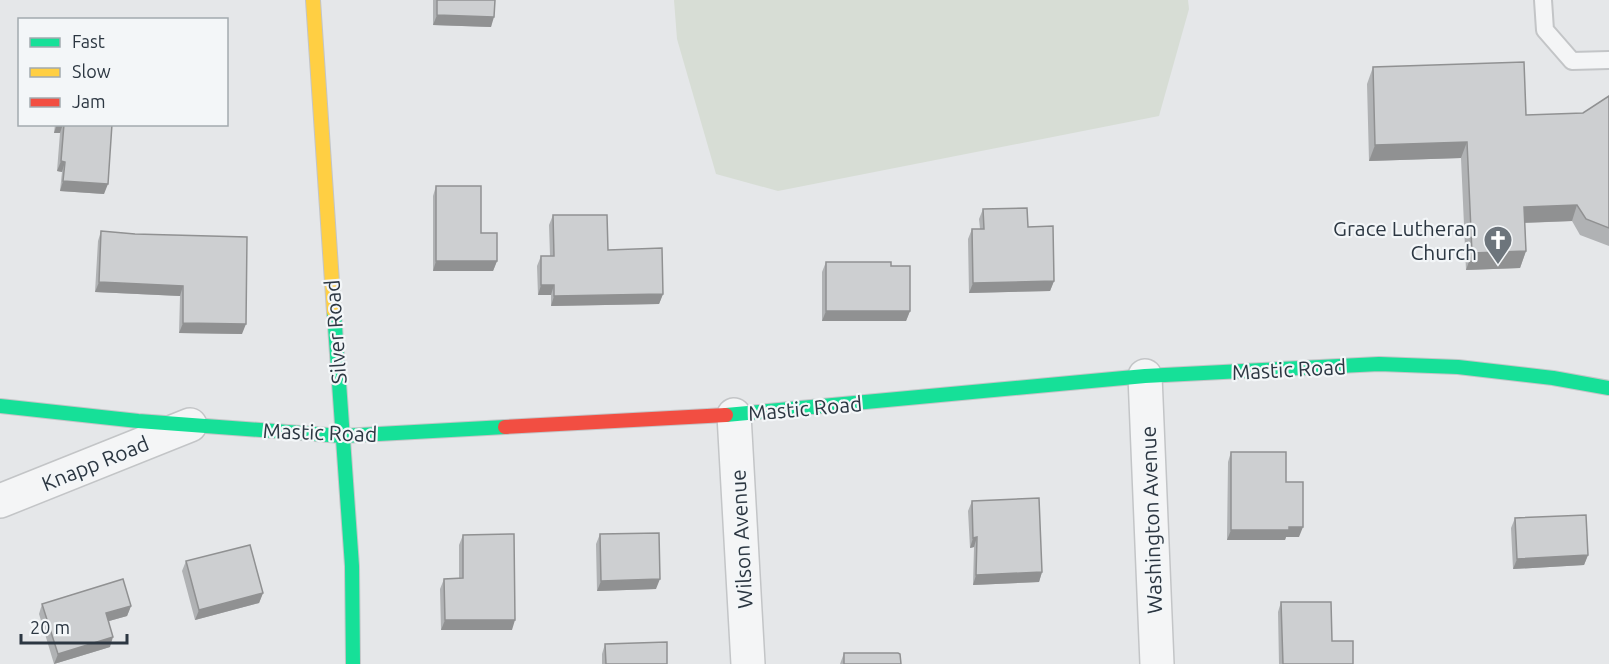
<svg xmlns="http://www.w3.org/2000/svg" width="1609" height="664" viewBox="0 0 1609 664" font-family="Ubuntu,sans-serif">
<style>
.green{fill:#d7ddd5}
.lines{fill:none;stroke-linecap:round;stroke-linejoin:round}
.lane-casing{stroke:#c3c5c7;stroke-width:20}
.street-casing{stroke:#c3c5c7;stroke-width:36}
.fast-casing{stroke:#c3c5c7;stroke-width:16}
.slow-casing{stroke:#c3c5c7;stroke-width:16}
.jam-casing{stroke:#c3c5c7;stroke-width:16}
.lane{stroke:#f4f5f6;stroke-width:16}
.street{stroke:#f4f5f6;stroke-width:33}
.fast{stroke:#16e098;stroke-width:14}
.slow{stroke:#ffcf43;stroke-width:14}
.jam{stroke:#f24e42;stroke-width:14}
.wall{fill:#b0b2b4}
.shaded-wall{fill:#909192}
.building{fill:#cdcfd1;stroke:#909192;stroke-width:1.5}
.labels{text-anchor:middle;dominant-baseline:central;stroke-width:4.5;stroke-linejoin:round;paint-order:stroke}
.poi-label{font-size:21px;fill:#2c3742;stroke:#f3f6f8;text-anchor:end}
.street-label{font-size:21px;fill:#2c3742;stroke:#f3f6f8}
</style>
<rect width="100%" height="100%" fill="#e5e7e9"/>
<path class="green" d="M 674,0 L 1188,0 L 1189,9 L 1159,116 L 778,191 L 716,174 L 677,39 Z"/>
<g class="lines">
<g class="lane-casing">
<path id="lane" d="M 1543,0 L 1545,30 L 1572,61 L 1609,60"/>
</g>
<g class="street-casing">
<path id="street" d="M 1145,376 L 1157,664
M 734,415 L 748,664
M 0,501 L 190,425"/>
</g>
<g class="fast-casing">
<path id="fast" d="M 334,312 L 352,566 L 353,664
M 0,406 L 138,421 L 342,436 L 505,427
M 726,415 L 1145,376 L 1379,364 L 1458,367 L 1553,378 L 1609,388"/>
</g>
<g class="slow-casing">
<path id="slow" d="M 313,0 L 334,312"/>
</g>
<g class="jam-casing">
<path id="jam" d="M 505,427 L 726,415"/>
</g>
<use href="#lane" class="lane"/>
<use href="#street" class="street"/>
<use href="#fast" class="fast"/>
<use href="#slow" class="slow"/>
<use href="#jam" class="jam"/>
</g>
<path class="wall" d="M 433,0 L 495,0 L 491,27 L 433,25 Z
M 1373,67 L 1526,115 L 1583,113 L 1609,96 L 1609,246 L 1580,235 L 1572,221 L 1525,223 L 1526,251 L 1520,268 L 1466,270 L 1461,158 L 1369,161 L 1367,84 Z
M 55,124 L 112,124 L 104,194 L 60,191 L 62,172 L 57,171 L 60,133 L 54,133 Z
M 436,186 L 481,233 L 497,261 L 493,271 L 433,271 L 433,196 Z
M 983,209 L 1028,227 L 1054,281 L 1050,291 L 969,293 L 968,239 L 972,229 L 980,229 L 979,219 Z
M 553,215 L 608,250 L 663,294 L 659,304 L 551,306 L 551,295 L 538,295 L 537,266 L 541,256 L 550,256 L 549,225 Z
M 101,231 L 135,234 L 242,334 L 179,333 L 180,296 L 95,292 L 98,241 Z
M 826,262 L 891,266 L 910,311 L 906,321 L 822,321 L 822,272 Z
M 1231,452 L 1286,482 L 1299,537 L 1286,537 L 1285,540 L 1227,540 L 1228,462 Z
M 972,501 L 1042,572 L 1039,582 L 973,585 L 974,547 L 970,548 L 968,511 Z
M 1515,518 L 1588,555 L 1584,565 L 1513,569 L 1511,528 Z
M 600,534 L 656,589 L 597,591 L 596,544 Z
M 463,535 L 512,630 L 441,630 L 440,589 L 444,579 L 459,578 L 459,545 Z
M 186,561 L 263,593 L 259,603 L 195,620 L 182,571 Z
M 1281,602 L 1332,641 L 1353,664 L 1279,664 L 1278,612 Z
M 42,604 L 131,606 L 127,616 L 109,621 L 110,647 L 54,664 L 39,614 Z
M 605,644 L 667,664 L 602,664 L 602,654 Z
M 844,653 L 901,664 L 840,664 Z"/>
<path class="shaded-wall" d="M 437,15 L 494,17 L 491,27 L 433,25 Z
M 57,124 L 63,124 L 60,133 L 54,133 Z
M 1467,142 L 1461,158 L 1369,161 L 1375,145 Z
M 61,161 L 65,162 L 62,172 L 57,171 Z
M 63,181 L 108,184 L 104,194 L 60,191 Z
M 1577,205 L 1572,221 L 1518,223 L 1524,207 Z
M 1526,251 L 1520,268 L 1466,270 L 1472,253 Z
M 436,261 L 497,261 L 493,271 L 433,271 Z
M 1054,281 L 1050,291 L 969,293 L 973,283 Z
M 99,282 L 183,286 L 180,296 L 95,292 Z
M 541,285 L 554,285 L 551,295 L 538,295 Z
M 663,294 L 659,304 L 551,306 L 554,296 Z
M 826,311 L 910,311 L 906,321 L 822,321 Z
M 183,323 L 246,324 L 242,334 L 179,333 Z
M 1289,527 L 1303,527 L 1299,537 L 1286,537 L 1285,540 L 1227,540 L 1231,530 Z
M 977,537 L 974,547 L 970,548 L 973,538 Z
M 1588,555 L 1584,565 L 1513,569 L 1517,559 Z
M 1042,572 L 1039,582 L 973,585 L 976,575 Z
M 660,579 L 656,589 L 597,591 L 601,581 Z
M 263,593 L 259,603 L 195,620 L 199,610 Z
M 131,606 L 127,616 L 102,623 L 106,613 Z
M 445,620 L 515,620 L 512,630 L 441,630 Z
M 113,637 L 110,647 L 54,664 L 58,654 Z"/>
<path class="building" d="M 437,0 L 495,0 L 494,17 L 437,15 Z
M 1524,62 L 1526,115 L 1583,113 L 1609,96 L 1609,228 L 1586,219 L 1577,205 L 1524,207 L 1526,251 L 1472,253 L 1467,142 L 1375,145 L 1373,67 Z
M 64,124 L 112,124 L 108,184 L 63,181 L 65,162 L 61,161 Z
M 436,186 L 481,186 L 481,233 L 497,233 L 497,261 L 436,261 Z
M 1027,208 L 1028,227 L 1053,226 L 1054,281 L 973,283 L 972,229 L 984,229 L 983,209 Z
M 553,215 L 607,215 L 608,250 L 662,248 L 663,294 L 554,296 L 554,285 L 541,285 L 541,256 L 554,256 Z
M 101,231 L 135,234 L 247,237 L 246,324 L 183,323 L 183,286 L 99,282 Z
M 826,262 L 891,262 L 891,266 L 910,266 L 910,311 L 826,311 Z
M 1231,452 L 1286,452 L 1286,482 L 1303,482 L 1303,527 L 1289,527 L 1289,530 L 1231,530 Z
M 1039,498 L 1042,572 L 976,575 L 977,537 L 973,538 L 972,501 Z
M 1586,515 L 1588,555 L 1517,559 L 1515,518 Z
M 659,533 L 660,579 L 601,581 L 600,534 Z
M 514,534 L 515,620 L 445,620 L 444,579 L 463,578 L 463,535 Z
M 250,545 L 263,593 L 199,610 L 186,561 Z
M 123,579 L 131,606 L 106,613 L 113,637 L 58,654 L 42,604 Z
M 1281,602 L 1331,602 L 1332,641 L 1353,641 L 1353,664 L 1283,664 Z
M 667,642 L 667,664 L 606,664 L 605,644 Z
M 844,653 L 898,653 L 900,654 L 901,664 L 844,664 Z"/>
<defs>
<g id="church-pin" transform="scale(1.5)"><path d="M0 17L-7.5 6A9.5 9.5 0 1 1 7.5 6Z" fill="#6d757c" stroke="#f3f6f8"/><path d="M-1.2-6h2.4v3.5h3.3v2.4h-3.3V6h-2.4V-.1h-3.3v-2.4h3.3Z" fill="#fff"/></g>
</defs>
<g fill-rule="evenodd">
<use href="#church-pin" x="1498" y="240"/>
</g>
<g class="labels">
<g class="poi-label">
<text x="1477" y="228">Grace Lutheran<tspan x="1477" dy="24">Church</tspan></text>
</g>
<g class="street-label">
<text transform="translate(335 332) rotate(-94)">Silver Road</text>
<text transform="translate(1289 369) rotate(-3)">Mastic Road</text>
<text transform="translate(805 408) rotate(-5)">Mastic Road</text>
<text transform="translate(320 432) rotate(2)">Mastic Road</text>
<text transform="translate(95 463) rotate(-22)">Knapp Road</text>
<text transform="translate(1151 520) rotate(-92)">Washington Avenue</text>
<text transform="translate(741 539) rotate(-93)">Wilson Avenue</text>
</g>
</g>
<rect x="18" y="18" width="210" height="108" fill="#f3f6f8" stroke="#a3aaaf" stroke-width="1.5"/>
<rect x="30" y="38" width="30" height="9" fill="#16e098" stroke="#a3aaaf" stroke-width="1.5"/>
<text x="72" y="48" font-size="18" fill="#2c3742">Fast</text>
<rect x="30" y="68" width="30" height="9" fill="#ffcf43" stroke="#a3aaaf" stroke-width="1.5"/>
<text x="72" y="78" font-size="18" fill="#2c3742">Slow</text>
<rect x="30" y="98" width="30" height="9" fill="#f24e42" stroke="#a3aaaf" stroke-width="1.5"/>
<text x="72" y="108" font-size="18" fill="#2c3742">Jam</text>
<path d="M21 634v9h106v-9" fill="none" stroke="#2c3742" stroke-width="3"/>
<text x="30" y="634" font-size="18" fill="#2c3742" stroke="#f3f6f8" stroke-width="4.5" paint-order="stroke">20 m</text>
</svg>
